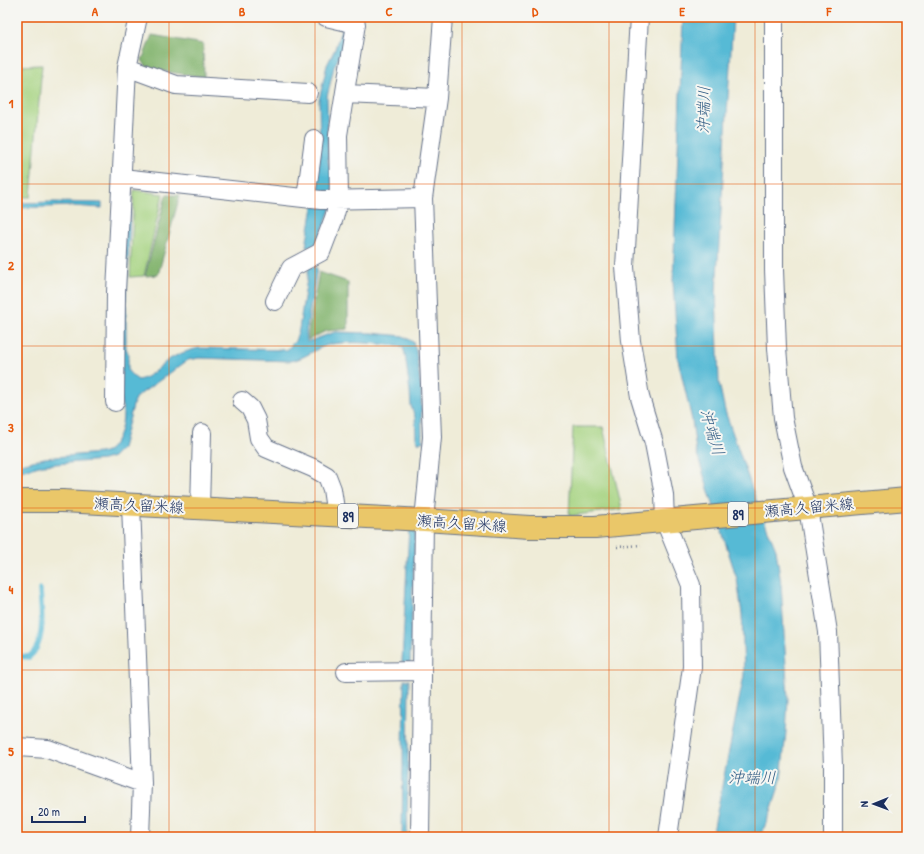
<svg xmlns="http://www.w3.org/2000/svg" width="924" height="854" viewBox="0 0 924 854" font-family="'Patrick Hand','Klee One',sans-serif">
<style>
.green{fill:#a6d381;stroke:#608170}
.forest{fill:#84b56f;stroke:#507266}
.water{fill:#57bad5;stroke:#39749a}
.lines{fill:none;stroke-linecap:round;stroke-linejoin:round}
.stream{stroke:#57bad5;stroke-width:5.5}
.minor-casing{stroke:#657189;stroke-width:20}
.major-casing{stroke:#657189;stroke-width:24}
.path{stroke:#657189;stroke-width:2.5;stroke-dasharray:1 3;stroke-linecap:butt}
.minor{stroke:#fff;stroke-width:18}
.major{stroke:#eac769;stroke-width:22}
.grid{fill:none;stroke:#e8590c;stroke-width:1;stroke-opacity:0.55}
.labels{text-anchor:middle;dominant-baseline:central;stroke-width:4;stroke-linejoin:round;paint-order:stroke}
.shield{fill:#f6f6f2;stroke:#5d6b8a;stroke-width:1}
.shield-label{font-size:14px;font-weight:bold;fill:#1b2f5e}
.street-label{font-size:15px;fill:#1b2f5e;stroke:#f6f6f2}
.water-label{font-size:16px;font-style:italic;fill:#2d5982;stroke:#f6f6f2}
.neatline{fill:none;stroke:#e8590c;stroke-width:1.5}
.grid-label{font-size:13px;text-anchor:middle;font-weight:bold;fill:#e8590c}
</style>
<rect width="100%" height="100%" fill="#f6f6f2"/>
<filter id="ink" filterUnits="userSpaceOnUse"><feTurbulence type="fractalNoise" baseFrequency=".025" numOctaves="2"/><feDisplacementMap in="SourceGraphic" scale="8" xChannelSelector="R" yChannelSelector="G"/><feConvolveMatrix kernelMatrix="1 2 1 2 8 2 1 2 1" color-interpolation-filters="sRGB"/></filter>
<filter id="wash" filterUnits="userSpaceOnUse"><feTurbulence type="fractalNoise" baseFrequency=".012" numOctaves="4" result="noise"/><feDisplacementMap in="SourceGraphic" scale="16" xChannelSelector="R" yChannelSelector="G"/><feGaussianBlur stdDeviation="0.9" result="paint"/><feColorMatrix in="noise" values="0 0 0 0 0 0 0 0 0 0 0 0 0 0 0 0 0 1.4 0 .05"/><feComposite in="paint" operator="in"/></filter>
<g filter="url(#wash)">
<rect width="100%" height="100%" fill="#efecd8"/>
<path class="green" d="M 42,65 L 31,197 L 17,197 L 17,66 Z
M 134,190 L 163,194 L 144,276 L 130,277 Z
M 573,427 L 603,427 L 622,509 L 569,516 Z"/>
<path class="forest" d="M 152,35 L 203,44 L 204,77 L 148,69 L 142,60 Z
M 166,195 L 180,195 L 158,275 L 145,276 Z
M 319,272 L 348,282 L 348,329 L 326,331 L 308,340 L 308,332 Z"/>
<path class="water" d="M 683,17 L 733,17 L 716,292 L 719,383 L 725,411 L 755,497 L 776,550 L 781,584 L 788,699 L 786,732 L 781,780 L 770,814 L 760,837 L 712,837 L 744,675 L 742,614 L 737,579 L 696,451 L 692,420 L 678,359 L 673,282 Z
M 342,26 L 349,35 L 334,67 L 327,97 L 328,160 L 333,188 L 332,191 L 315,191 L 320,155 L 319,100 L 327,65 L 335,49 Z
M 125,192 L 131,192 L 126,301 L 126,348 L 128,353 L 128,371 L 134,377 L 138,380 C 149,378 158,368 167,361 C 177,354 187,351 199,348 L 287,350 L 295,341 L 299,329 L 309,266 L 317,268 L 306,332 L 307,342 L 335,332 L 372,333 L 403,336 L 413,342 L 416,351 L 421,389 L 422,439 L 424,441 L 419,443 L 416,438 L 415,417 L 411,406 L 410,392 L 405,354 L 403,347 C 386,344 344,340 328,345 C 314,349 306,358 291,361 L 199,358 L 188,360 L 135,398 L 122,448 L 113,457 L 103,460 L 43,465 L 17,472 L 17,465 L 44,458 L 100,453 C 106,452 110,450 113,445 C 121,436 126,414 121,403 Z
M 54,202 L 102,203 L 102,208 L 73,206 L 17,208 L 17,203 Z
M 313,207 L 331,207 L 316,248 L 306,246 Z
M 409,527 L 415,530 L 410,663 L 402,662 Z
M 404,680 L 409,680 L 407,837 L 402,837 Z"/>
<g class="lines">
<path class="stream" d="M 17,656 L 29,657 C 47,643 41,610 40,590"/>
</g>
</g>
<g filter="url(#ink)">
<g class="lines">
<g class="minor-casing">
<path id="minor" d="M 639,17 L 625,267 L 631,341 L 640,397 L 654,443 L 664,495 L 665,521 L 691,585 L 692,667 L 668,837
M 774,17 L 774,270 L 777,348 L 783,418 L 793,467 L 808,508 L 828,632 L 833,766 L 833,837
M 127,67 L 176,85 L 308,93
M 345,94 L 437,98
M 122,178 L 321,200 L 423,198
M 306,198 L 314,139
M 275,301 L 291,268 L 321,252 L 334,218 L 339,199 L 338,135 L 356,24 L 326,17
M 242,401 L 250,408 L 256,420 L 259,438 L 266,448 L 313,468 L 327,476 L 332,489 L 336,516
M 115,402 L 116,292 L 127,67 L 138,17
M 131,505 L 142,783 L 140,837
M 200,508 L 202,433
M 346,672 L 421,671
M 17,747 L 48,749 L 142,783
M 420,837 L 424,520 L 432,437 L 423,198 L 437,98 L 443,17"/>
</g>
<g class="major-casing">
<path id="major" d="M 17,501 L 62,501 L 424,520 L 529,527 L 595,527 L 907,499"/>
</g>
<path class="path" d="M 617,547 L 641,545"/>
<use href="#minor" class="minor"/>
<use href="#major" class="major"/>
</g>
</g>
<path class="grid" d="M 169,17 L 169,837M 315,17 L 315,837M 462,17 L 462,837M 609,17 L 609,837M 755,17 L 755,837M 17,184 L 907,184M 17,346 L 907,346M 17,508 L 907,508M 17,670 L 907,670"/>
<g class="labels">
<g class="shield">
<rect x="728" y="502" width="20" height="24" rx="3"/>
<rect x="338" y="504" width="20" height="24" rx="3"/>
</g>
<g class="shield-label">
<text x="738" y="514">89</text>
<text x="348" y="516">89</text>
</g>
<g class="street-label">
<text transform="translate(139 505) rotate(3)">瀬高久留米線</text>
<text transform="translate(809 507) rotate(-5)">瀬高久留米線</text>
<text transform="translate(462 523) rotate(4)">瀬高久留米線</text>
</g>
<g class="water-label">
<text transform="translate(703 110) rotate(-89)">沖端川</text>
<text transform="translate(713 432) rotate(74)">沖端川</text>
<text x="752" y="777">沖端川</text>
</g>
</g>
<rect width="924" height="854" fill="none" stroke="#f6f6f2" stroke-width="44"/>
<g transform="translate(874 804) rotate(269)" stroke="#f6f6f2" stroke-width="3" paint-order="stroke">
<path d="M0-3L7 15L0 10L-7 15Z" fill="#1b2f5e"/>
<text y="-6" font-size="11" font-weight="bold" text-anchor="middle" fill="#1b2f5e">N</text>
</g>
<path d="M32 816v6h53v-6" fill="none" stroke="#1b2f5e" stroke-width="2"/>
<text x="38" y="816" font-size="12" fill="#1b2f5e" stroke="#f6f6f2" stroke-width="3" paint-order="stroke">20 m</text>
<rect x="22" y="22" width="880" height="810" class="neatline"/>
<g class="grid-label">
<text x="95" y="16">A</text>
<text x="242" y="16">B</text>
<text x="389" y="16">C</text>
<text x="535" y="16">D</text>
<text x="682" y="16">E</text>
<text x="829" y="16">F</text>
<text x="11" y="108">1</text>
<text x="11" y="270">2</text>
<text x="11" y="432">3</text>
<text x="11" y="594">4</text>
<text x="11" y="756">5</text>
</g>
</svg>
